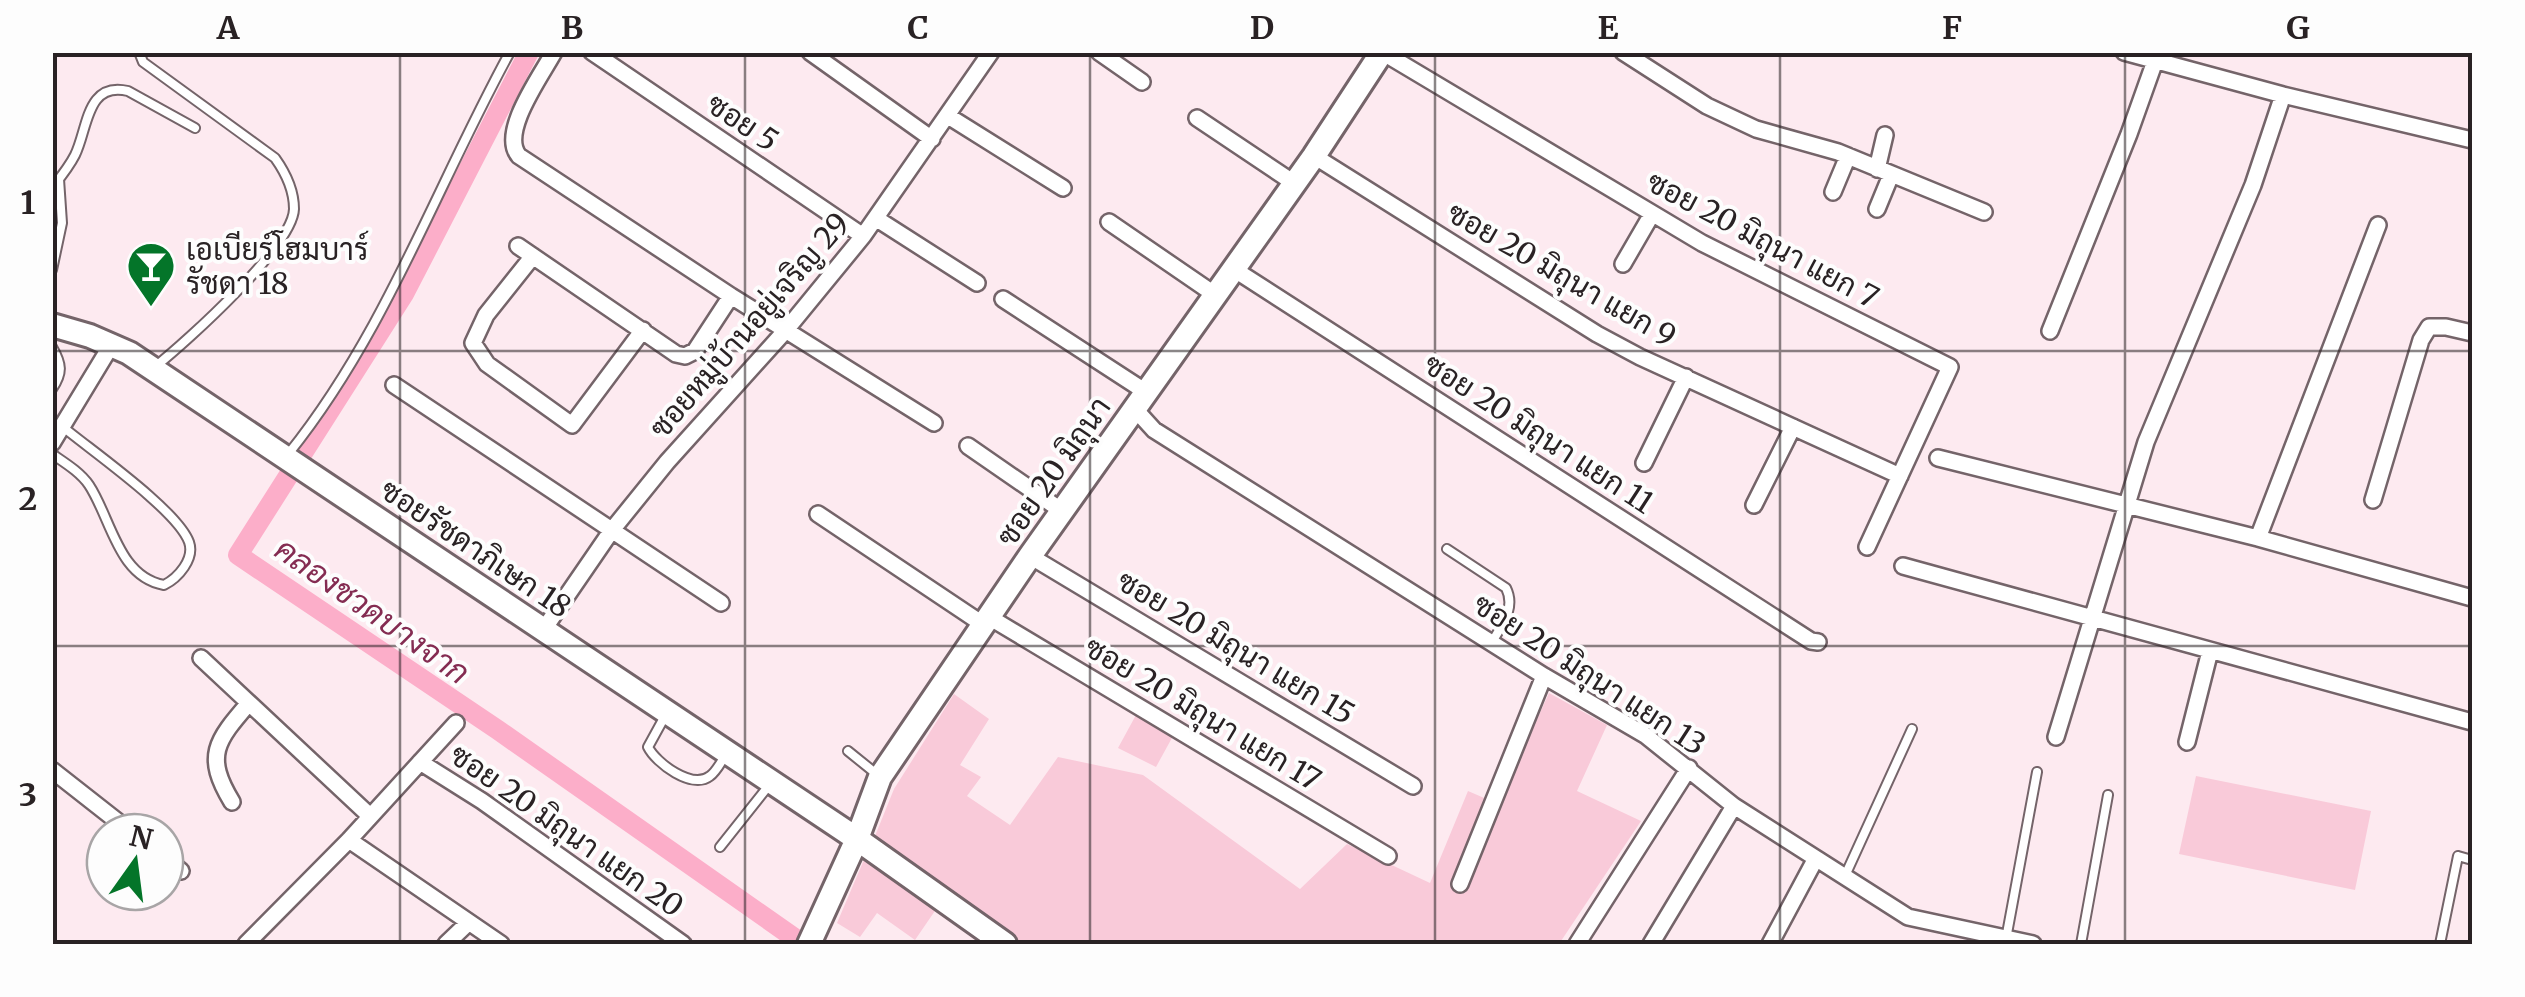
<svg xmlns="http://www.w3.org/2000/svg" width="2525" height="997" viewBox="0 0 2525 997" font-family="Merriweather,Sarabun,serif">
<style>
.green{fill:#f9cad9}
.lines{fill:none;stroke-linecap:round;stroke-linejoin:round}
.canal{stroke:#fcaec9;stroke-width:20}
.lane-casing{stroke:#746469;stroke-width:12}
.street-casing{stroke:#746469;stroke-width:20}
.secondary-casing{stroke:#746469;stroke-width:28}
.lane{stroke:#fff;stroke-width:8}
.street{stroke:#fff;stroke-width:15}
.secondary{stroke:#fff;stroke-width:22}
.grid{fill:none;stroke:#292224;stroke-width:2.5;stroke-opacity:0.55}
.labels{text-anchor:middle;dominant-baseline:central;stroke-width:8;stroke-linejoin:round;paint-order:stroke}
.street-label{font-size:30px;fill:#292224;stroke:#fdfdfd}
.poi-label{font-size:30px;fill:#292224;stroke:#fdfdfd;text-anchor:start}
.water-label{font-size:32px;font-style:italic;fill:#842c52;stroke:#fdfdfd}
.neatline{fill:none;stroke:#292224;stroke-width:4}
.grid-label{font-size:32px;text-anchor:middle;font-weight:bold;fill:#292224}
</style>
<rect width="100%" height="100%" fill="#fdeaf0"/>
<path class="green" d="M 1549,693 L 1607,725 L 1577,791 L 1641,821 L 1559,944 L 1022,944 L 873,841 L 894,789 L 954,694 L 989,719 L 960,765 L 981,777 L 967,796 L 1010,825 L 1058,757 L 1143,775 L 1300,889 L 1347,844 L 1430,883 L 1468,791 L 1498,804 Z
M 1136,715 L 1173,736 L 1156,767 L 1118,748 Z
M 2196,776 L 2371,811 L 2355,890 L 2179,854 Z
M 866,855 L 939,905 L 915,940 L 877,913 L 860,937 L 837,923 Z"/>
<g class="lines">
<path class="canal" d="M 529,52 L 404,294 L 238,555 L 498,730 L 803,944"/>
<g class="lane-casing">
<path id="lane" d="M 139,52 L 143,62 L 275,158 C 285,172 294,191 294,209 C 293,246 186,342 156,366
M 52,188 C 60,178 69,167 75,155 C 88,129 86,81 128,91 L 195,128
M 52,270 L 62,223 L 59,179
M 52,347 C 62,364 63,373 52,389
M 289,453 C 386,332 436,187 510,52
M 52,454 C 65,463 80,472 89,485 C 111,518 118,577 164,585 C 178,578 195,559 189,542 C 177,510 92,451 63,427
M 1447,549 L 1506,588 C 1516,608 1502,625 1492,642
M 665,716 L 648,747 C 656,763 692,790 710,776 C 716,772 721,762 725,756
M 848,751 L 879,776
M 720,847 L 770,784
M 1844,878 L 1912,729
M 2006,939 L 2037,772
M 2081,944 L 2108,795
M 2440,944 L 2458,856 L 2472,860"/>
</g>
<g class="street-casing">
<path id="street" d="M 554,52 C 541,76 499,133 519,156 L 731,296 L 934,423
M 592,52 L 863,236
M 810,52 L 932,139
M 1099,52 L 1142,82
M 1382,52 L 1702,243 L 1950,367 L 1867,547
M 1623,52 L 1707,106 L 1756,129 L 1838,152 L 1984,212
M 2124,52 L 2283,95 L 2472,140
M 948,116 L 1063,188
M 1197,118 L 1294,183
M 1314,156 L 1597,334 L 1640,357 L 1900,476
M 1877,169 L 1885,135
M 1833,192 L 1848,156
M 1877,209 L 1891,175
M 877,219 L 977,283
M 1109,222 L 1214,294
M 518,246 L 676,354 L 685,356 L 695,351 L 731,296
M 533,256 L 486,315 L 473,343 L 487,364 L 572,425 L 643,330
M 1623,264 L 1652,214
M 1232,268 L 1811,641 L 1818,642
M 1003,299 L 1146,392
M 2050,331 L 2129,134 L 2155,61
M 394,385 L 721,603
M 1134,408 L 1154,430 L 1544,676 L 1645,735 L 1734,806 L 1908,917 L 2033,944
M 52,443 L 112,344
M 968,446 L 1062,511
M 1938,458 L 2258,538 L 2472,598
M 1644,463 L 1686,377
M 2373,500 L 2421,340 L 2429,327 L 2446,327 L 2472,333
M 1754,505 L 1793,427
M 818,514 L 984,625
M 2258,538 L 2378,225
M 1030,556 L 1413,786
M 1903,566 L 2472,722
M 989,617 L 1388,856
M 544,629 L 612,530 L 667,462 L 786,330 L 863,236 L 991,52
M 201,658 L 370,816
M 2056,737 L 2146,442 L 2253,185 L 2283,95
M 2187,742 L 2210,651
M 420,762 L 482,801 L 683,944
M 52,770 L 131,832
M 232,802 C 204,756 216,741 249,703
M 349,840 L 501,944
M 165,858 L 181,871
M 1460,884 L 1544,676
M 246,944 L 349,840 L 456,723
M 446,944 L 469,922
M 1577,944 L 1689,768
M 1651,944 L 1734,806
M 1770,944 L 1815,860"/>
</g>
<g class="secondary-casing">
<path id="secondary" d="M 52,325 L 90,336 L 129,353 L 857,839 L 1005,944
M 809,944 L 857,839 L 880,777 L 1030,556 L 1314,156 L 1382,52"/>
</g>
<use href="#lane" class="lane"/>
<use href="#street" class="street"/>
<use href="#secondary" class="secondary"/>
</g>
<path class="grid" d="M 400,52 L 400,944M 745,52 L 745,944M 1090,52 L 1090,944M 1435,52 L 1435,944M 1780,52 L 1780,944M 2125,52 L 2125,944M 52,351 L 2472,351M 52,646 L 2472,646"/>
<defs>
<g id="bar-pin" transform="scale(2.5)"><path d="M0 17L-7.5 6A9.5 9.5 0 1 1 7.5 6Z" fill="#047529" stroke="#fdfdfd"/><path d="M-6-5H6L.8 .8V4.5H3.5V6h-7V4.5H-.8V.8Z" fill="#fff"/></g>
</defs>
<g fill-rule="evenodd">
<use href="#bar-pin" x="151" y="266"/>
</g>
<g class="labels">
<g class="street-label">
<text transform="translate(743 122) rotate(34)">ซอย 5</text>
<text transform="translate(1763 239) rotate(28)">ซอย 20 มิถุนา แยก 7</text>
<text transform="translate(1562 274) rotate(30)">ซอย 20 มิถุนา แยก 9</text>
<text transform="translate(749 325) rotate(-49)">ซอยหมู่บ้านอยู่เจริญ 29</text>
<text transform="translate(1539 433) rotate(33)">ซอย 20 มิถุนา แยก 11</text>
<text transform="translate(1053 471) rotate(-55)">ซอย 20 มิถุนา</text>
<text transform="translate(476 548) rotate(34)">ซอยรัชดาภิเษก 18</text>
<text transform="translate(1236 647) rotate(31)">ซอย 20 มิถุนา แยก 15</text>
<text transform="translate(1590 674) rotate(33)">ซอย 20 มิถุนา แยก 13</text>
<text transform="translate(1203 713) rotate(31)">ซอย 20 มิถุนา แยก 17</text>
<text transform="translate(567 830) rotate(35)">ซอย 20 มิถุนา แยก 20</text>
</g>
<g class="poi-label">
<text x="186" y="249">เอเบียร์โฮมบาร์<tspan x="186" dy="34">รัชดา 18</tspan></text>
</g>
<g class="water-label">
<text transform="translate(372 611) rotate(35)">คลองชวดบางจาก</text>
</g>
</g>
<rect width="2525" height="997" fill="none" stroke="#fdfdfd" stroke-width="110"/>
<g transform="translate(135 862) rotate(14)"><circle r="48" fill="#fdfdfd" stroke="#a8a5a6" stroke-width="2.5"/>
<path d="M0-8L18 38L0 25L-18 38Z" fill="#047529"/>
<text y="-15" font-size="28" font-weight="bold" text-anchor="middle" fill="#292224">N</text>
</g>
<rect x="55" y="55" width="2415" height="887" class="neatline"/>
<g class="grid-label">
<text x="228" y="39">A</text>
<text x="572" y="39">B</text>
<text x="918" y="39">C</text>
<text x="1262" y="39">D</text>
<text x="1608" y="39">E</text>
<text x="1952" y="39">F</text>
<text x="2298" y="39">G</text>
<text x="28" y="214">1</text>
<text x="28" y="510">2</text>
<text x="28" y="806">3</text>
</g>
</svg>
